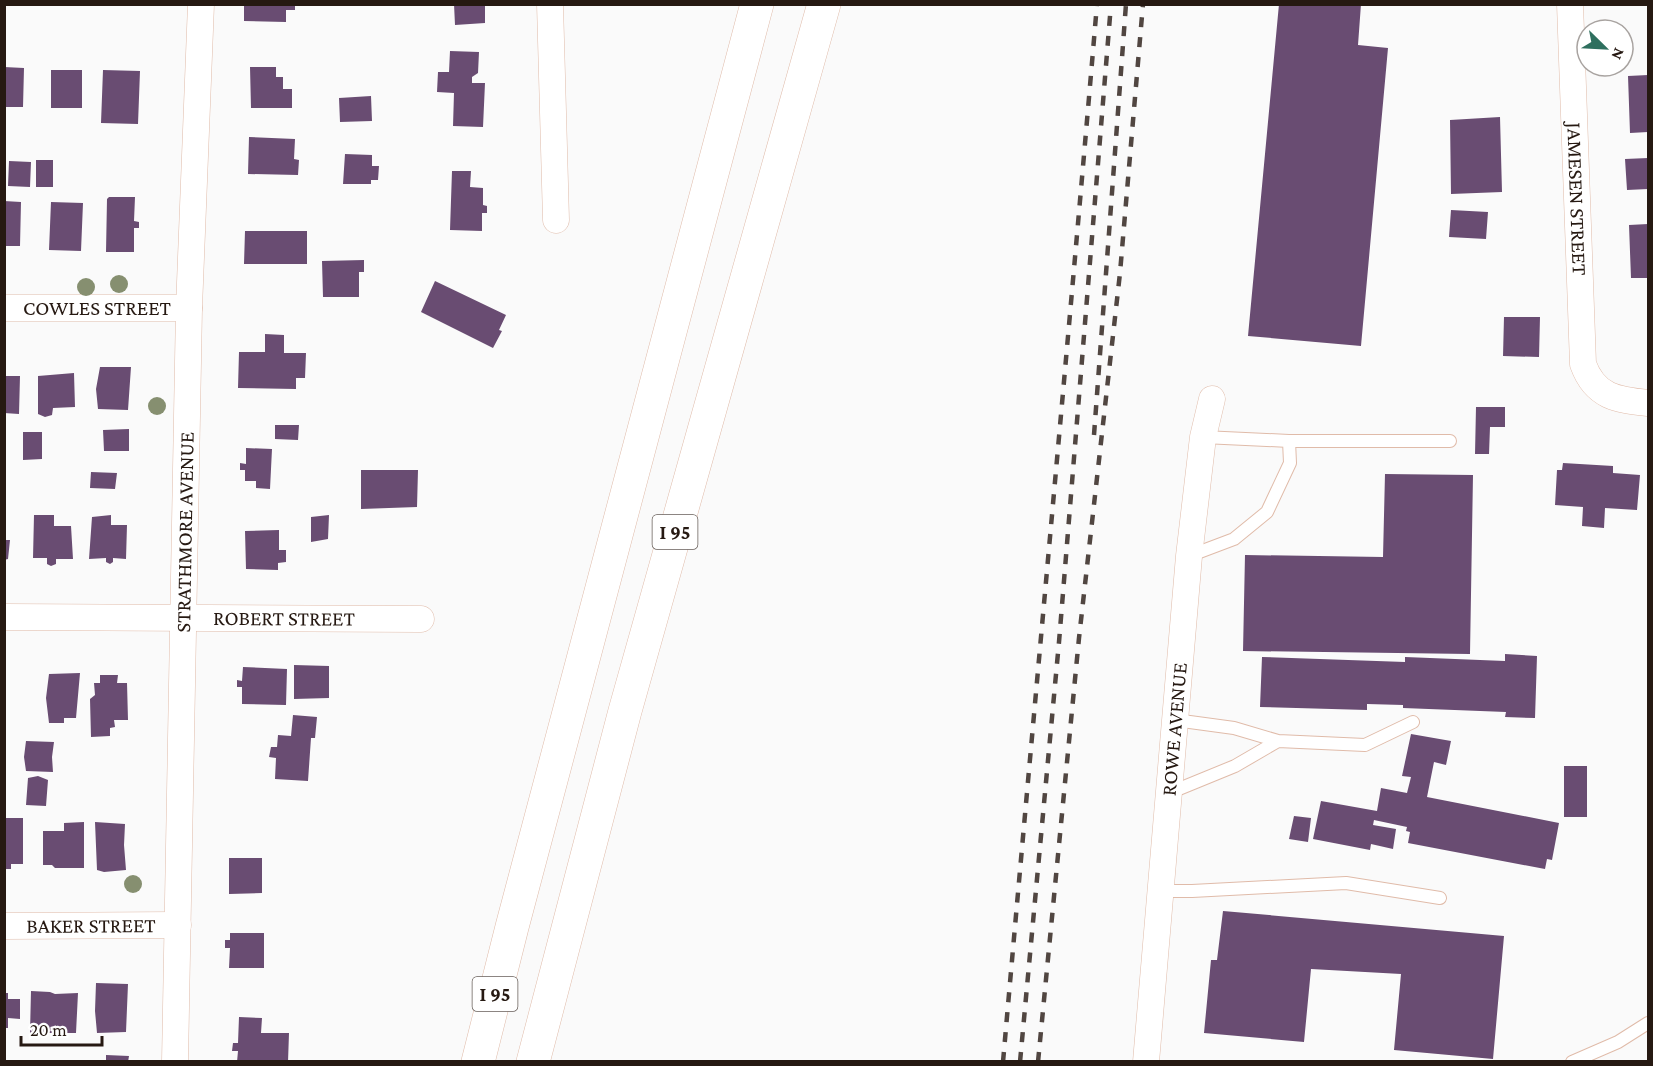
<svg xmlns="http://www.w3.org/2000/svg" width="1653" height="1066" viewBox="0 0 1653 1066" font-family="'Crimson Pro',serif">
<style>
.building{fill:#694c72}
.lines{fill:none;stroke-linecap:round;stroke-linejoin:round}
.service-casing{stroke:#e0bba9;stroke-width:14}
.minor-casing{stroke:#e0bba9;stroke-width:27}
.motorway-casing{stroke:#e0bba9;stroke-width:34}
.service{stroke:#fff;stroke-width:12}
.minor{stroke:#fff;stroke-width:26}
.motorway{stroke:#fff;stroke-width:33}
.rail{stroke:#514641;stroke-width:4.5;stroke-dasharray:10 10;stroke-linecap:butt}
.tree{fill:#868f70}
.labels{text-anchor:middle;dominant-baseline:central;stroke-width:6;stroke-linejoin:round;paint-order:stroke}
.shield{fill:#fff;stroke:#675e59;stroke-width:1.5}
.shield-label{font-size:20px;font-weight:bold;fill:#261912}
.street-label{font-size:21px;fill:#261912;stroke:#fff}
</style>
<rect width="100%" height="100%" fill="#fafafa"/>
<path class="building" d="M 244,4 L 295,4 L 295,10 L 286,10 L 286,22 L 244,21 Z
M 454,4 L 485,4 L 485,23 L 455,25 Z
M 1279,4 L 1361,4 L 1358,45 L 1388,48 L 1361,346 L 1248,336 Z
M 450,51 L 479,52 L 478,73 L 472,77 L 472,83 L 485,83 L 483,127 L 453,126 L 454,93 L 437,92 L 438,72 L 449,72 Z
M 4,67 L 24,68 L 23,107 L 4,107 Z
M 250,67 L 276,67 L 276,77 L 283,77 L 283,89 L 292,89 L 292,108 L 251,108 Z
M 51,70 L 82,70 L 82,108 L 51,108 Z
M 103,70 L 140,71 L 138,124 L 101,123 Z
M 1648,75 L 1648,132 L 1630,133 L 1628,76 Z
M 371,96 L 372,121 L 340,122 L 339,98 Z
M 1500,117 L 1502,192 L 1451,194 L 1450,120 Z
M 249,137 L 295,139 L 294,159 L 299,160 L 298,175 L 248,174 Z
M 345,154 L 372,155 L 372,166 L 379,166 L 378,180 L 371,180 L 371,184 L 343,184 Z
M 1648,158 L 1648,189 L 1627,190 L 1625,159 Z
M 36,160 L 53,160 L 53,187 L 36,187 Z
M 9,161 L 31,162 L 30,187 L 8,186 Z
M 452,171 L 471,171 L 470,187 L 483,188 L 483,205 L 487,206 L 487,213 L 482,213 L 482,231 L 450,230 Z
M 109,197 L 135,197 L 134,221 L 139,222 L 139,228 L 134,228 L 134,252 L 106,252 L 107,199 Z
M 4,201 L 21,202 L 20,246 L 4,246 Z
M 51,202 L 83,203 L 81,251 L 49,250 Z
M 1451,210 L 1488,212 L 1486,239 L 1449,237 Z
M 1648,224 L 1648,278 L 1631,278 L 1629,225 Z
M 245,231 L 307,231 L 307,264 L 244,264 Z
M 364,260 L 364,272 L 359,272 L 359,297 L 323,297 L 322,261 Z
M 435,281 L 506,315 L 499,330 L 502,331 L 493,348 L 421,312 Z
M 1504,317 L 1540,317 L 1539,357 L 1503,356 Z
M 265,334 L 284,335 L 284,353 L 306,353 L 305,378 L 296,378 L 296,389 L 238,388 L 239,352 L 265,352 Z
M 100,367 L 131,367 L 128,410 L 98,409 L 96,389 Z
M 74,373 L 75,407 L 53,408 L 52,415 L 45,417 L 38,414 L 38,376 Z
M 4,376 L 20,376 L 19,414 L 4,413 Z
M 1476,407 L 1505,407 L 1505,427 L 1490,427 L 1489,454 L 1475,454 Z
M 275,425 L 299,425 L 298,440 L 275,439 Z
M 129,429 L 129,451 L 104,451 L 103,430 Z
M 23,432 L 42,432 L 42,459 L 23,460 Z
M 246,448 L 272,449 L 270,489 L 256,488 L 256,481 L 245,481 L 245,470 L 240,470 L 240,463 L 246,464 Z
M 1563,463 L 1613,466 L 1613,473 L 1640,475 L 1637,510 L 1605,508 L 1604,528 L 1582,526 L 1583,507 L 1555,505 L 1557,470 L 1562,470 Z
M 361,470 L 418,470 L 417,507 L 361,509 Z
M 91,472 L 117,473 L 115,489 L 90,488 Z
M 1385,474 L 1473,475 L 1470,654 L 1243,651 L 1245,555 L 1383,557 Z
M 34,515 L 54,515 L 54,526 L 71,526 L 73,559 L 56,559 L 56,564 L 51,566 L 47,564 L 47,558 L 33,558 Z
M 111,515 L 111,525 L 127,525 L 126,559 L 113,558 L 113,562 L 110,564 L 106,562 L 106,558 L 89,559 L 92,517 Z
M 329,515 L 328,539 L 311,542 L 311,517 Z
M 279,530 L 279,550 L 286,550 L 286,562 L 278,563 L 278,570 L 246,569 L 245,531 Z
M 4,540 L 10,540 L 8,559 L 4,560 Z
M 1505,654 L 1537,656 L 1535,718 L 1505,717 L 1506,712 L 1403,708 L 1403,705 L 1367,704 L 1367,710 L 1260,707 L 1262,657 L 1405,662 L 1405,657 L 1505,661 Z
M 294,665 L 329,666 L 329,698 L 294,699 Z
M 243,667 L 287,669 L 286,705 L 242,704 L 242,687 L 237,687 L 237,680 L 242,681 Z
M 80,673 L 76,718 L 64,718 L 64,723 L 49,723 L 46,698 L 49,674 Z
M 100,675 L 118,675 L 117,683 L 127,683 L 128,720 L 114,720 L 115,727 L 110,728 L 110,736 L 91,737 L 90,699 L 95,695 L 94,683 L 100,683 Z
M 293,715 L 317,717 L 315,738 L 311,738 L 308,781 L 275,779 L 276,758 L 269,757 L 271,747 L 277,747 L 278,735 L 291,736 Z
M 1411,734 L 1451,741 L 1446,765 L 1434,762 L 1427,797 L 1559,823 L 1552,860 L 1547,859 L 1545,869 L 1408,843 L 1410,832 L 1406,831 L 1407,827 L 1374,820 L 1373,825 L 1396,829 L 1393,849 L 1371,844 L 1370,850 L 1313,839 L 1321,801 L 1377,811 L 1381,788 L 1407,793 L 1411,777 L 1402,776 Z
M 26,741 L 54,742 L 52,757 L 53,772 L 26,771 L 24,757 Z
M 1564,766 L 1587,766 L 1587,817 L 1564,817 Z
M 38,776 L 48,780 L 46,806 L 26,805 L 28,778 Z
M 1294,816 L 1311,818 L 1308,842 L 1289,839 Z
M 4,818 L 23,818 L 23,864 L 11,864 L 11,869 L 4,869 Z
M 84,822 L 84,868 L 55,868 L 52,865 L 43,865 L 43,831 L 64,831 L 64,823 Z
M 95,822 L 125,824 L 124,845 L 126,870 L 104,872 L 97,870 Z
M 229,858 L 262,858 L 262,893 L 229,894 Z
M 1223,911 L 1504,936 L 1493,1059 L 1394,1050 L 1401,974 L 1311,969 L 1304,1042 L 1204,1033 L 1211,960 L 1217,960 Z
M 230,933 L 264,933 L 264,968 L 229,968 L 230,948 L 225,948 L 225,940 L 230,940 Z
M 96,983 L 128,984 L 126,1032 L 97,1033 L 95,1011 Z
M 31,991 L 50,992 L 55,994 L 78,993 L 76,1033 L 30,1033 Z
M 4,993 L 8,993 L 8,999 L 20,999 L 20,1019 L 8,1018 L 8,1028 L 4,1028 Z
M 239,1017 L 262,1018 L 261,1033 L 289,1033 L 288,1062 L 237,1062 L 238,1051 L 232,1051 L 233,1043 L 238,1043 Z
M 106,1055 L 129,1056 L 128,1062 L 106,1062 Z"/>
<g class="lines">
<g class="service-casing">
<path id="service" d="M 1203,437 L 1289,441 L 1450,441
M 1189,556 L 1234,539 L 1267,512 L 1290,463 L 1289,441
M 1175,720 L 1234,728 L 1278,741 L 1365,745 L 1413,722
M 1169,793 L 1235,766 L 1278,741
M 1161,891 L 1192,891 L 1346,883 L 1440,898
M 1572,1062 L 1618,1042 L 1648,1023"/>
</g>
<g class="minor-casing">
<g id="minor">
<path d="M 550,4 L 556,220"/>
<path id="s1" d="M 1570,4 L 1583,364 C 1595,397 1617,400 1648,403"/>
<path id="s2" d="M 4,308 L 189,308"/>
<path id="s3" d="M 4,617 L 421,619"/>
<path id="s4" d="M 4,926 L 178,925"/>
<path id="s5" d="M 175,1062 L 189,308 L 201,4"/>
<path id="s6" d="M 1146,1062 L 1189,556 L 1203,437 L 1212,399"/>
</g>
</g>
<g class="motorway-casing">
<path id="motorway" d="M 478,1062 L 512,927 L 757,4
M 533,1062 L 625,711 L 824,4"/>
</g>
<use href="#service" class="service"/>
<use href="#minor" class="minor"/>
<use href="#motorway" class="motorway"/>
<path class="rail" d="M 1094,435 L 1126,4
M 1003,1062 C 1034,709 1067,357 1097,4
M 1020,1062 L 1059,642 L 1111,4
M 1038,1062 L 1079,638 L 1120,273 L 1143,4"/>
</g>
<g class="tree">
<circle cx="119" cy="284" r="9"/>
<circle cx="86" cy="287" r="9"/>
<circle cx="157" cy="406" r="9"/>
<circle cx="133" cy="884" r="9"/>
</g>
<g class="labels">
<g class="shield">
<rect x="652.5" y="515" width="45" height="34" rx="4.5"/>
<rect x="472.5" y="977" width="45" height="34" rx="4.5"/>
</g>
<g class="shield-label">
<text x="675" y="532">I 95</text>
<text x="495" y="994">I 95</text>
</g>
<g class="street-label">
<text stroke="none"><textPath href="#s1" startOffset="195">JAMESEN STREET</textPath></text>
<text stroke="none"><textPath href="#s2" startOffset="93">COWLES STREET</textPath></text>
<text stroke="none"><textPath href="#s5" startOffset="530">STRATHMORE AVENUE</textPath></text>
<text stroke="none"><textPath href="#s3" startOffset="280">ROBERT STREET</textPath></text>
<text stroke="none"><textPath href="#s6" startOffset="334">ROWE AVENUE</textPath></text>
<text stroke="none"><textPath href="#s4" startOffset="87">BAKER STREET</textPath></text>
</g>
</g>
<rect width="1653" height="1066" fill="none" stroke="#261912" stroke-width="12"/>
<g transform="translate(1605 48) rotate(114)"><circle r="28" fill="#ffffff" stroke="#a8a3a0" stroke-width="1.5"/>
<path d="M0-4.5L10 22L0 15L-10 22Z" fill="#2e6f5e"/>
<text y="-9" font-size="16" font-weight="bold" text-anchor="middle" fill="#261912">N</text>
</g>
<path d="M21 1036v9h81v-9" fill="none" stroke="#261912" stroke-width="3"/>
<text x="30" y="1036" font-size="18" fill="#261912" stroke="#ffffff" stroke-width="4.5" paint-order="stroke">20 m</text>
</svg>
